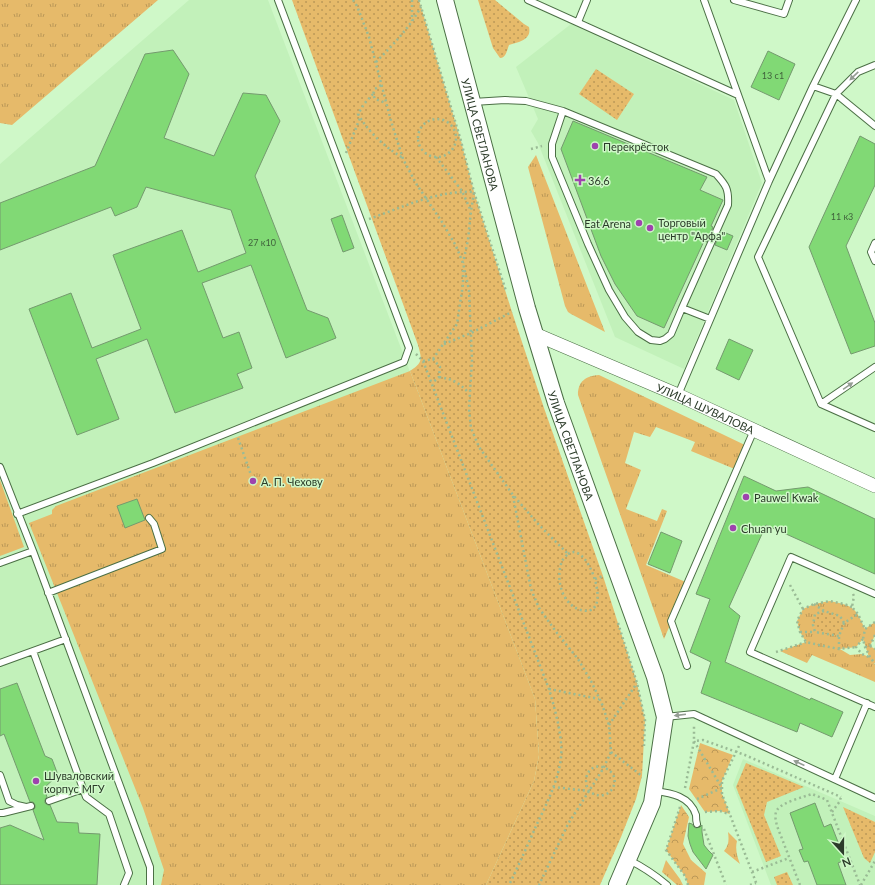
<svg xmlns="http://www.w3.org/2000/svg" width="875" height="885" viewBox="0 0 875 885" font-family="Lato,sans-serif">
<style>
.built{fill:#c2f1ba}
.grass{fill:url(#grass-tufts);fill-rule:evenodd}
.forest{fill:url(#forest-crowns)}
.park{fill:url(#park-dots)}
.building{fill:#81d975;stroke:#749a6e}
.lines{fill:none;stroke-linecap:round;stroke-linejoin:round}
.service-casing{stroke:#4b6f45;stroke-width:8}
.minor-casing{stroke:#4b6f45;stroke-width:14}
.tertiary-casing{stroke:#4b6f45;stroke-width:18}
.path{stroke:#9abb95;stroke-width:2.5;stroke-dasharray:2 3;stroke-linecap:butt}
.service{stroke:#fff;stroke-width:6}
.minor{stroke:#fff;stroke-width:13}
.tertiary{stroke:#fff;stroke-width:16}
.oneway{fill:#959d94}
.poi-dot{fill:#9e43ae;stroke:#cff8c8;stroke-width:1.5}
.labels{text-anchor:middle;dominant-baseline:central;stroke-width:3;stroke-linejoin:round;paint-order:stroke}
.number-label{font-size:9px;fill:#40623c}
.street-label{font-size:11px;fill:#2b3b29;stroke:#cff8c8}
.poi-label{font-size:11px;fill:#2b3b29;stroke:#cff8c8;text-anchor:start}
</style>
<defs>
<pattern id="grass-tufts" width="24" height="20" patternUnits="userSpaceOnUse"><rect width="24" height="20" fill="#e6ba6a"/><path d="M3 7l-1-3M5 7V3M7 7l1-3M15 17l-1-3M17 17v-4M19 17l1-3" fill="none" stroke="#bb9857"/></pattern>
<pattern id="forest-crowns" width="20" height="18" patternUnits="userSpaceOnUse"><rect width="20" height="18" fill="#e6ba6a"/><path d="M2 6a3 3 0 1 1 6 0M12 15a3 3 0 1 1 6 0" fill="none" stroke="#bb9857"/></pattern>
<pattern id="park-dots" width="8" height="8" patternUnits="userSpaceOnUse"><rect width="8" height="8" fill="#e6ba6a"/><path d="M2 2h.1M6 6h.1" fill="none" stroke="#bb9857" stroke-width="1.8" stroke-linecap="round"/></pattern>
</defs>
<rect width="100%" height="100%" fill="#cff8c8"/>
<path class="built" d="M 189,0 L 268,0 L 535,699 L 486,885 L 0,885 L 0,164 Z
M 571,24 L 734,100 L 762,183 L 684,369 L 615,337 L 538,143 L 531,131 L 538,119 L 516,67 Z
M 743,759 L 875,816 L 875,885 L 771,885 L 733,785 Z"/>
<path class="grass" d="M 0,0 L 158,0 L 12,125 L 0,123 Z
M 536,155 L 605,332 L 571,314 L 568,312 L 565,306 L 528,167 Z
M 410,371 L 535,699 L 539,755 L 534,781 L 486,885 L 161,885 L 164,870 L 143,808 L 29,523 L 52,514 L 52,510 L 56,506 Z
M 599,375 L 747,446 L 737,470 L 691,451 L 695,442 L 656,427 L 650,437 L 634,432 L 625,463 L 641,470 L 626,509 L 657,521 L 662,509 L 667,511 L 646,565 L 688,583 L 664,639 L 578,395 C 578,381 586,376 599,375 Z
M 0,480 L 24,547 L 0,556 Z
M 830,601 C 854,606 855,607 865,629 L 875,622 L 875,635 L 870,646 L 875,649 L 875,663 L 874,663 L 875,664 L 875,682 L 812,655 L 807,663 L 780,651 L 806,642 L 800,632 L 797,621 L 803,609 L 814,604 ZM 863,639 L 869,657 L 862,654 L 850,655 L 840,649 L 856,647 Z
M 728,832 L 737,841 C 735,849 737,856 740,864 L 724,851 C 729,845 729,840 728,832 Z
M 666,860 L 680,879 L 683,885 L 677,885 L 662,872 Z"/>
<path class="forest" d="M 700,743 L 733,755 L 722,781 L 722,794 L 730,814 L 720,811 L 705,812 L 689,789 Z
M 681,805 L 689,817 L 683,844 L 691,860 L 706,873 L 704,885 L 688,885 L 685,876 L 666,850 Z"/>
<path class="park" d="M 292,0 L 419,0 L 461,141 L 474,192 L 512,312 L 544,408 L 603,576 L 637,683 L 645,720 L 642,776 L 636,799 L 621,837 L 600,885 L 486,885 L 534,781 L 539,755 L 535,699 L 410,371 C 423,363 422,359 418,345 Z
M 478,0 L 495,0 L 524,24 L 529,27 C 532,40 518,42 509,45 C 507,50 506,58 500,58 L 493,48 Z
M 596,69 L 634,94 L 617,120 L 579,94 Z
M 824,611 L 840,616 L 844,623 L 839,636 L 815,632 L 813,625 L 815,614 Z
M 746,763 L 804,787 L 767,802 L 764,815 L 781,856 L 766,862 L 736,787 Z
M 843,807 L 875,822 L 875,852 L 870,863 L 864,858 Z
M 787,872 L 793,885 L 777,885 L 774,877 Z"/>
<path class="building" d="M 173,50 L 189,74 L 164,138 L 214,156 L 243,93 L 266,95 L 280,121 L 255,176 L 307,310 L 328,318 L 336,338 L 286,358 L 251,265 L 202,283 L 223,338 L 239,332 L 252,368 L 237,374 L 243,388 L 175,413 L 147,339 L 96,359 L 119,419 L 77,435 L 29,309 L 71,293 L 92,348 L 141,329 L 113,255 L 182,230 L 198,272 L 246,253 L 231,210 L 146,187 L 137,207 L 115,216 L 111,207 L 0,250 L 0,203 L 95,166 L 145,54 Z
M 768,51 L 795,64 L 779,100 L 751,87 Z
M 573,121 L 707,177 L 700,190 L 723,200 L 711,226 L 713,227 L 707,242 L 704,241 L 664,328 L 637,316 L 615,284 L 601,256 L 561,149 Z
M 860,136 L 875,144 L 875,185 L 846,246 L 875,323 L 875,346 L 851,354 L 809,247 Z
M 342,215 L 354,248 L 343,252 L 331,219 Z
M 721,231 L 733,236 L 727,250 L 715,245 Z
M 729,339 L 753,350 L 739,380 L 716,369 Z
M 744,476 L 776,491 L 808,487 L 875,519 L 875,574 L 766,525 L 729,607 L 740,616 L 725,662 L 810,700 L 811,698 L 843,712 L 832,737 L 800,723 L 797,732 L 701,693 L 711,662 L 690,652 L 710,599 L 696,594 Z
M 137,499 L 145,520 L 125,528 L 117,506 Z
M 661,532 L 682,541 L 670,573 L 648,564 Z
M 17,683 L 45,756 L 52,759 L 58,775 L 44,788 L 47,797 L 45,800 L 45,803 L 48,805 L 50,805 L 57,822 L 78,823 L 79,833 L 100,834 L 97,885 L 0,885 L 0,828 L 10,825 L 44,840 L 33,810 L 35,808 L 35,805 L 33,802 L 30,802 L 4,734 L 0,736 L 0,689 Z
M 815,803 L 824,827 L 831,824 L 845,860 L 838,863 L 846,885 L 817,885 L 808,861 L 804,862 L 799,850 L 803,849 L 790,813 Z
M 689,823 L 692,824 L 694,827 L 696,828 L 700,827 L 702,825 L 702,832 L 704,845 L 708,850 L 713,855 L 706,869 L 693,852 L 690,844 L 688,836 Z"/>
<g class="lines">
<g class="service-casing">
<path id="service" d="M 528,0 L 738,95
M 704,0 L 769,181
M 734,0 L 784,14 L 789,0
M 578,22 L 587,0
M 875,65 L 858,72 L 836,94 L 758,257 L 821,404 L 875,428
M 813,86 L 836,94 L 875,126
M 473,102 L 505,100 L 526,101 L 563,111 L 716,174 C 726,185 729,189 728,205 L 682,308
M 563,111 L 552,144 L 552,157 L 588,244 L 609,290 L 625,317 L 638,332 L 651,340 L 660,341 L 665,339 L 671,334 L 682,308 L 710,319
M 875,243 L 871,252 L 875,261
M 678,395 L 769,181 L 813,86 L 856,0
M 821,404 L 875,367
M 0,467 L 33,551
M 17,514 L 153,463 L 404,362 L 409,348 L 278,0
M 0,563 L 33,551 L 150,867 L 150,885
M 48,593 L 162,549 L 154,524 L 149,518
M 875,594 L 791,557 L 750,652 L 875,707
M 33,651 L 86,797 L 109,814 L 129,873 L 124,885
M 0,663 L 66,639
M 687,666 L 671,621 L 754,430
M 665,717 L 694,714 L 875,798
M 0,775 L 9,801 L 17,805 L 26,807
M 835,779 L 867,703
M 655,791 C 671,793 690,796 696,815 C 696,817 696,821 697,824
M 49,801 L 83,789
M 0,813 L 3,813 L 31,806
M 629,860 C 643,867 655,875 667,885"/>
</g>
<g class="minor-casing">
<g id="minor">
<path id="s1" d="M 535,334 L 678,395 L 875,486"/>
</g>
</g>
<g class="tertiary-casing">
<g id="tertiary">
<path id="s2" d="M 445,0 L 527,308 L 556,403 L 655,677 L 665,717 L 652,803 L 617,885"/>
</g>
</g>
<path class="path" d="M 353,0 L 357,6 L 369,37 L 391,121 L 403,159 L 417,185 L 442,222 L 456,246 L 463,263 L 469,290 L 472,360 L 469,409 L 471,428 L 479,447 L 513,495 L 539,525 L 568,554 C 566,556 563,559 562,561 C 555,579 562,605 581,610 C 611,618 594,562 579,554 C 575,551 572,552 568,554
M 412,0 L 412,21
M 419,0 L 461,141 L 474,192 L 506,291
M 376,62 C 393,45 409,28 421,7
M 381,85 L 375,89 L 373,94 L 375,99 L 386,103
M 373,94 L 364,104 L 358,114 C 369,133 385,147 403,158
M418 138a19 19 0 1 1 38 0a19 19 0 1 1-38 0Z
M 531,149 L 542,146
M 346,153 L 360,118
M 436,157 L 462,191 L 471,211
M 369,219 C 403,207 438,190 474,192 L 471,211 L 468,240 L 463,263
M 444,344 L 471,333 L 512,312
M 416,354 L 423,361 L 549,689 C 555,710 563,736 561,758 C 558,781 547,803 537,824 C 528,844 519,865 509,885
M 433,359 L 457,324 L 463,284 L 463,268
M 423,361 L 433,359 L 440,367 L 439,377 L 432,383
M 439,377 C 453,379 459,383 469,393
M 238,438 L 251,475
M 513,496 L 531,589 L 539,608 L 557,633 L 578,659 L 591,681 L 602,704 L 609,725 L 611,752 L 603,769 L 568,824 L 539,885
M 595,579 L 603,576
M 790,585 L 803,609
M 853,594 L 854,596 L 852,607 L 858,614 L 865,629
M 814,604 L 824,611 L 840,616 L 844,623
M 852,607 L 844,604 L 830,601 L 814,604 L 803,609 L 797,621 L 800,632 L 806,642 L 819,645 L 839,649 L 856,647
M 824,611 L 815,614 L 813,625 L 815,632 L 839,636
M 875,622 L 865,629 L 863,639 L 865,647 L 870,657 L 875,664
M 618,623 L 637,683 L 645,720 L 644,746
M 800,632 L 815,632
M 863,639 L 856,647 L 862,654 L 869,657
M 870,646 L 875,635
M 865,647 L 870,646 L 875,649
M 839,649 L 839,636 L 844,623 L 858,614
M 776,652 L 806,642
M 549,689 L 599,699
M 609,725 L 637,683
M 739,746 L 722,781 L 722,794 L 757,885
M 611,752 L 642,776
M 553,787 L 589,791 C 608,806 625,779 607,769 C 604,767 599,766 595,767 C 585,771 584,783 589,791
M 685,788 L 694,741 L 694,724
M 697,799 L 722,788 L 694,741 L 703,740 L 745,755 L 841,797
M 680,807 L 666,850 L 685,876 L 688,885
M 705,812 L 720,811 L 729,814
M 832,812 L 840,801 L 841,796
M 704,829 L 726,885
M 752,872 L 789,858
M 750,885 L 756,883
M 800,885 L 777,826 C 776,821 774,815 777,810 C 782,802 804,797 812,794 L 827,800 L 860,885
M 861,885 L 875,861"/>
<use href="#service" class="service"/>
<use href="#minor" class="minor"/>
<use href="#tertiary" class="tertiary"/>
</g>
<defs><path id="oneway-solid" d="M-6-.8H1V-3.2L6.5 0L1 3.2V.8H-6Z"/></defs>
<g class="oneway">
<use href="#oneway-solid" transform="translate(854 76) rotate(136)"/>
<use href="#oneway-solid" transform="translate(848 386) rotate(-35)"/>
<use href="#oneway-solid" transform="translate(680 715) rotate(173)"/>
<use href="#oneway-solid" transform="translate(799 763) rotate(-155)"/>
</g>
<g class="poi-dot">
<circle cx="595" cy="146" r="4"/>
<path d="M578 174h4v4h4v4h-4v4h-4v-4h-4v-4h4z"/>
<circle cx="639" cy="223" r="4"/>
<circle cx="650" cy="228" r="4"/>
<circle cx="253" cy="481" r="4"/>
<circle cx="746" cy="497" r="4"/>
<circle cx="733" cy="528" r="4"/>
<circle cx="36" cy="781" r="4"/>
</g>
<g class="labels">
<g class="number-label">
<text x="773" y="75">13 с1</text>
<text x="842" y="216">11 к3</text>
<text x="262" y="242">27 к10</text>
</g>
<g class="street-label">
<text stroke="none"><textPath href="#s2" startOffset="139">УЛИЦА СВЕТЛАНОВА</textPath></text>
<text stroke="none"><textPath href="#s1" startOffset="186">УЛИЦА ШУВАЛОВА</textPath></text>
<text stroke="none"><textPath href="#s2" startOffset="463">УЛИЦА СВЕТЛАНОВА</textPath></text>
</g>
<g class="poi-label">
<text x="603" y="146">Перекрёсток</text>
<text x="588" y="180">36,6</text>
<text x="658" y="222">Торговый<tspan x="658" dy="13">центр "Арфа"</tspan></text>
<text x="631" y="223" text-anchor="end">Eat Arena</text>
<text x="261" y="481">А. П. Чехову</text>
<text x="754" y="497">Pauwel Kwak</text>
<text x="741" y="528">Chuan yu</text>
<text x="44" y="775">Шуваловский<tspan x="44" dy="13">корпус МГУ</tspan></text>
</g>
</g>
<g transform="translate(843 853) rotate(159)" stroke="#cff8c8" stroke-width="3" paint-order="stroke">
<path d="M0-3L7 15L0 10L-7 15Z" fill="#2b3b29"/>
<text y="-6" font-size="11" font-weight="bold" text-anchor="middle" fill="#2b3b29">N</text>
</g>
</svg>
